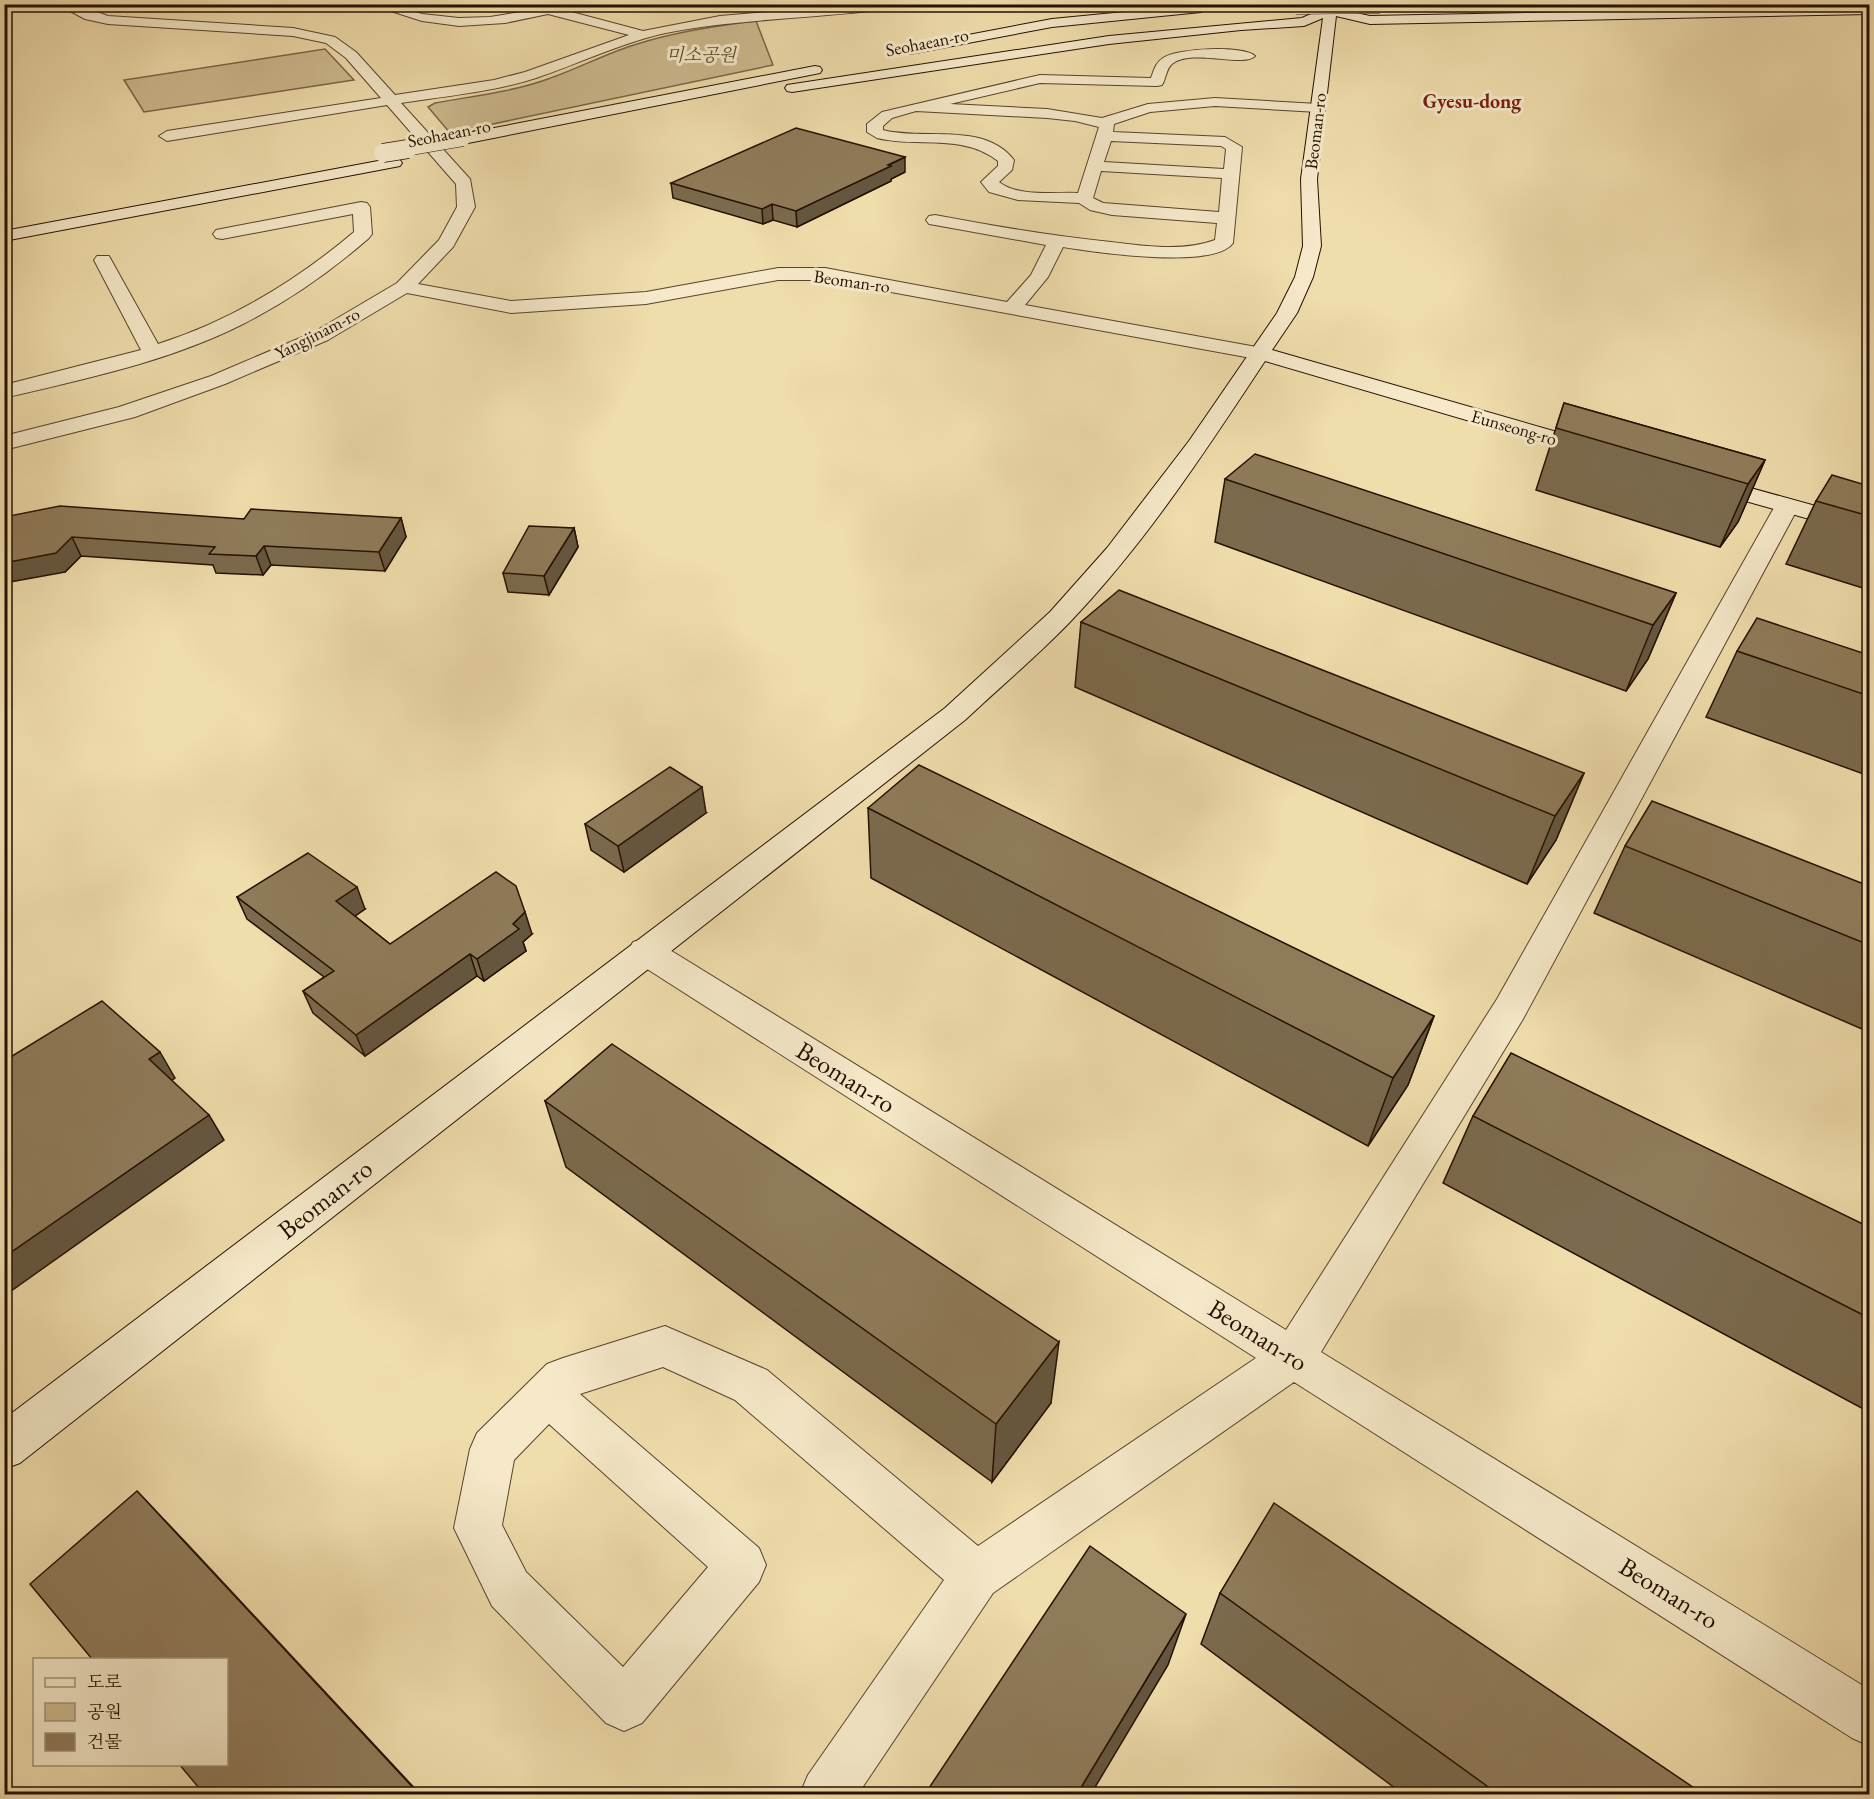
<svg xmlns="http://www.w3.org/2000/svg" width="1874" height="1799" viewBox="0 0 1874 1799" font-family="'EB Garamond','Noto Serif KR',serif">
<style>
.green{fill:#cdba8f;stroke:#796548;stroke-width:1.5}
.lines{fill:none;stroke-linecap:round;stroke-linejoin:round}
.street-casing{stroke:#58432c;stroke-width:2}
.secondary-casing{stroke:#251001;stroke-width:2}
.street{fill:#f5e9c9;fill-rule:evenodd}
.secondary{fill:#f5e9c9;fill-rule:evenodd}
.secondary-bridge-far1-casing{stroke:#251001;stroke-width:15;stroke-linecap:butt}
.secondary-bridge-casing{stroke:#251001;stroke-width:20;stroke-linecap:butt}
.secondary-bridge-far1{stroke:#f5e9c9;stroke-width:14}
.secondary-bridge{stroke:#f5e9c9;stroke-width:18}
.wall{fill:#7b6a4d;stroke:#251001;stroke-width:1.5}
.shaded-wall{fill:#64563f;stroke:#251001;stroke-width:1.5}
.building{fill:#8f7b5a;stroke:#251001;stroke-width:1.5}
.labels{text-anchor:middle;dominant-baseline:central;stroke-width:6;stroke-linejoin:round;paint-order:stroke}
.far-street-label{font-size:18px;fill:#251001;stroke:#f5e9c9}
.far-park-label{font-size:18px;font-style:italic;fill:#604c33;stroke:#f5e9c9}
.far-quarter-label{font-size:20px;font-weight:bold;fill:#7a1f14;stroke:#f5e9c9}
.near-street-label{font-size:26px;fill:#251001;stroke:#f5e9c9}
</style>
<rect width="100%" height="100%" fill="#f0ddac"/>
<filter id="stains"><feTurbulence type="fractalNoise" baseFrequency=".00333" numOctaves="4"/><feColorMatrix values="0 0 0 0 .2 0 0 0 0 .09 0 0 0 0 .02 0 0 0 .5 -.17"/></filter>
<radialGradient id="worn" r=".72"><stop offset=".6" stop-color="#630" stop-opacity="0"/><stop offset="1" stop-color="#630" stop-opacity=".3"/></radialGradient>
<path class="green" d="M 756,21 L 773,65 L 450,133 L 428,107 L 435,103 C 473,96 512,92 548,79 C 577,69 605,54 634,45 C 674,32 715,26 756,21 Z
M 325,49 L 354,80 L 144,112 L 124,80 Z"/>
<g class="lines">
<g class="street-casing">
<path id="street" d="M 57,4 L 75,4 L 108,16 L 293,28 L 335,37 L 356,52 L 395,95 L 494,80 L 525,72 L 629,35 L 548,14 L 505,23 L 459,26 L 422,21 L 369,4 L 391,4 L 422,14 L 459,18 L 490,17 L 533,10 L 524,8 L 522,4 L 549,6 L 643,31 L 720,16 L 865,4 L 899,4 L 893,8 C 816,19 738,18 661,34 C 618,44 578,64 536,78 C 493,92 446,96 401,103 L 470,179 L 475,207 L 453,247 L 418,284 L 511,301 L 646,292 L 778,268 L 825,268 L 1007,302 L 1031,275 L 1046,245 L 935,225 L 929,224 L 926,220 L 929,216 L 935,215 C 993,226 1052,236 1111,242 C 1145,246 1183,252 1215,240 L 1217,223 L 1112,215 L 1090,210 L 1079,203 L 1018,200 L 989,192 L 981,182 L 998,166 L 998,161 C 963,133 917,148 877,138 L 867,132 L 867,124 L 882,112 L 1040,75 L 1151,78 C 1154,70 1156,62 1163,58 C 1177,48 1244,45 1255,56 C 1243,68 1191,48 1172,64 C 1166,69 1166,79 1162,85 L 1157,86 L 1040,83 L 950,104 L 1047,109 L 1102,118 L 1148,104 L 1215,98 L 1318,104 L 1325,108 L 1318,112 L 1215,106 L 1150,112 L 1114,124 L 1113,132 L 1225,137 L 1242,147 L 1233,243 C 1214,270 1094,252 1063,247 L 1048,277 L 1025,305 L 1262,348 L 1269,350 L 1272,354 L 1269,358 L 1262,360 L 825,280 L 778,280 L 646,304 L 511,313 L 407,293 L 328,340 L 225,384 L 135,417 L 4,450 L 4,436 L 119,407 L 211,376 L 314,332 L 397,283 L 439,240 L 457,207 L 456,184 L 387,105 L 167,141 L 159,136 L 167,131 L 381,98 L 346,58 L 326,43 L 293,36 L 108,24 L 85,19 ZM 916,111 L 1047,118 L 1075,121 L 1099,127 L 1078,193 C 1054,192 1018,197 999,182 L 1012,170 L 1014,160 C 984,121 923,141 883,130 L 883,126 L 892,118 ZM 1111,141 L 1221,146 L 1226,149 L 1224,169 L 1104,162 ZM 1101,171 L 1222,178 L 1219,212 L 1103,203 L 1093,198 Z
M 361,202 L 367,203 L 370,207 L 372,234 L 369,238 C 330,272 287,302 241,325 C 167,362 84,379 4,398 L 4,385 L 141,350 L 94,260 L 97,256 L 109,256 L 158,344 C 230,321 296,281 354,232 L 353,214 L 222,239 L 216,238 L 213,234 L 216,230 Z
M 1787,499 L 1795,501 L 1799,506 L 1523,1019 L 1321,1352 L 1870,1690 L 1870,1746 L 1852,1738 L 1294,1382 L 993,1593 L 858,1794 L 800,1794 L 808,1775 L 944,1580 L 735,1400 L 663,1367 L 580,1394 L 759,1548 L 766,1565 L 759,1582 L 642,1723 L 624,1731 L 606,1723 L 492,1606 L 454,1528 L 470,1449 L 477,1433 L 547,1364 L 563,1358 L 665,1326 L 767,1370 L 978,1546 L 1256,1358 L 633,960 L 628,951 L 633,942 L 645,938 L 657,942 L 1286,1330 L 1497,999 L 1775,506 L 1779,501 ZM 549,1424 L 708,1567 L 623,1667 L 526,1572 L 502,1525 L 514,1460 Z"/>
</g>
<g class="secondary-casing">
<path id="secondary" d="M 1325,4 L 1337,4 L 1337,9 L 1370,16 L 1870,6 L 1870,14 L 1370,24 L 1336,16 L 1317,179 L 1321,246 L 1313,277 L 1297,313 L 1272,350 L 1602,445 L 1605,450 L 1602,455 L 1594,457 L 1586,455 L 1265,361 C 1205,452 1144,545 1068,624 C 1036,657 999,688 965,720 L 20,1463 L 4,1469 L 4,1419 L 945,708 L 1050,612 L 1107,548 L 1189,441 L 1277,313 L 1295,277 L 1303,246 L 1301,179 L 1323,18 L 1304,26 L 1241,30 L 1109,44 L 792,92 L 787,91 L 785,88 L 787,85 L 1109,36 L 1302,18 L 1324,8 Z
M 1197,5 L 1201,6 L 1203,9 L 1201,12 L 1052,27 L 910,54 L 903,50 L 910,46 L 1052,19 Z
M 815,66 L 820,67 L 822,70 L 820,73 L 463,144 L 455,139 L 463,134 Z
M 394,158 L 400,160 L 402,163 L 400,166 L 4,241 L 4,231 Z
M 1707,476 L 1870,521 L 1870,536 L 1699,488 L 1695,483 L 1699,478 Z"/>
</g>
<use href="#street" class="street"/>
<use href="#secondary" class="secondary"/>
<g class="secondary-bridge-far1-casing">
<path id="secondary-bridge-far1" d="M 1296,7 L 1380,6
M 399,150 L 463,139"/>
</g>
<g class="secondary-bridge-casing">
<path id="secondary-bridge" d="M 383,153 L 408,149"/>
</g>
<use href="#secondary-bridge-far1" class="secondary-bridge-far1"/>
<use href="#secondary-bridge" class="secondary-bridge"/>
</g>
<path class="wall" d="M 905,172 L 891,179 L 891,181 L 797,227 L 773,220 L 763,224 L 673,198 L 671,183 Z
M 1564,403 L 1765,460 L 1738,522 L 1720,547 L 1536,490 Z
M 1225,479 L 1676,593 L 1648,659 L 1626,691 L 1215,542 Z
M 1869,486 L 1869,590 L 1786,564 L 1816,501 Z
M 4,517 L 244,519 L 401,518 L 406,537 L 385,571 L 271,565 L 263,575 L 216,573 L 213,565 L 81,556 L 65,572 Z
M 574,528 L 578,547 L 549,595 L 508,592 L 503,573 Z
M 1081,622 L 1584,773 L 1556,840 L 1527,884 L 1075,687 Z
M 1737,651 L 1869,655 L 1869,776 L 1706,717 Z
M 868,808 L 1434,1016 L 1408,1085 L 1368,1146 L 871,878 Z
M 706,813 L 624,872 L 591,850 L 585,824 Z
M 1625,846 L 1869,886 L 1869,1032 L 1594,913 Z
M 237,897 L 365,909 L 355,916 L 390,944 L 532,934 L 523,942 L 526,951 L 484,981 L 477,976 L 365,1056 L 313,1013 L 303,991 L 324,977 L 247,919 Z
M 545,1101 L 1051,1403 L 992,1482 L 566,1167 Z
M 1473,1116 L 1869,1227 L 1869,1412 L 1443,1183 Z
M 1220,1593 L 1703,1794 L 1403,1794 L 1201,1644 Z"/>
<path class="shaded-wall" d="M 905,157 L 905,172 L 891,179 L 891,181 L 797,227 L 796,211 Z
M 772,204 L 773,220 L 763,224 L 762,209 Z
M 1765,460 L 1738,522 L 1720,547 L 1748,484 Z
M 401,518 L 406,537 L 385,571 L 379,552 Z
M 574,528 L 578,547 L 549,595 L 544,576 Z
M 72,537 L 81,556 L 65,572 L 4,583 L 4,563 Z
M 264,546 L 271,565 L 263,575 L 256,556 Z
M 1676,593 L 1648,659 L 1626,691 L 1653,625 Z
M 1584,773 L 1556,840 L 1527,884 L 1555,816 Z
M 702,787 L 706,813 L 624,872 L 618,846 Z
M 357,887 L 365,909 L 345,923 L 336,901 Z
M 525,912 L 532,934 L 523,942 L 526,951 L 484,981 L 477,959 Z
M 470,954 L 477,976 L 365,1056 L 356,1035 Z
M 1434,1016 L 1408,1085 L 1368,1146 L 1393,1078 Z
M 160,1052 L 175,1078 L 165,1085 L 149,1059 Z
M 209,1115 L 224,1140 L 4,1296 L 4,1257 Z
M 1059,1342 L 1051,1403 L 992,1482 L 996,1424 Z
M 137,1491 L 191,1548 L 420,1794 L 419,1794 Z
M 1186,1614 L 1168,1665 L 1091,1794 L 1077,1794 Z"/>
<path class="building" d="M 796,128 L 905,157 L 888,165 L 891,166 L 796,211 L 772,204 L 762,209 L 671,183 Z
M 1564,403 L 1765,460 L 1748,484 L 1556,428 Z
M 1255,454 L 1676,593 L 1653,625 L 1225,479 Z
M 1832,475 L 1869,486 L 1869,516 L 1816,501 Z
M 60,506 L 244,519 L 251,509 L 401,518 L 379,552 L 264,546 L 256,556 L 209,554 L 215,547 L 72,537 L 56,553 L 4,563 L 4,517 Z
M 529,526 L 574,528 L 544,576 L 503,573 Z
M 1119,590 L 1584,773 L 1555,816 L 1081,622 Z
M 1757,618 L 1869,655 L 1869,696 L 1737,651 Z
M 919,765 L 1434,1016 L 1393,1078 L 868,808 Z
M 670,767 L 702,787 L 618,846 L 585,824 Z
M 1652,801 L 1869,886 L 1869,945 L 1625,846 Z
M 308,853 L 357,887 L 336,901 L 390,944 L 496,872 L 516,886 L 525,912 L 513,924 L 519,929 L 477,959 L 470,954 L 356,1035 L 303,991 L 334,971 L 237,897 Z
M 102,1001 L 160,1052 L 149,1059 L 209,1115 L 4,1257 L 4,1061 Z
M 612,1044 L 1059,1342 L 996,1424 L 545,1101 Z
M 1511,1053 L 1869,1227 L 1869,1318 L 1473,1116 Z
M 137,1491 L 419,1794 L 204,1794 L 179,1764 L 226,1764 L 226,1659 L 92,1659 L 30,1584 Z
M 1274,1503 L 1703,1794 L 1498,1794 L 1220,1593 Z
M 1090,1546 L 1186,1614 L 1077,1794 L 925,1794 Z"/>
<g class="labels">
<g class="far-street-label">
<text transform="translate(927 42) rotate(-11)">Seohaean-ro</text>
<text transform="translate(1315 131) rotate(-83)">Beoman-ro</text>
<text transform="translate(449 133) rotate(-11)">Seohaean-ro</text>
<text transform="translate(852 281) rotate(8)">Beoman-ro</text>
<text transform="translate(317 333) rotate(-27)">Yangjinam-ro</text>
<text transform="translate(1514 427) rotate(16)">Eunseong-ro</text>
</g>
<g class="far-park-label">
<text x="701" y="54">미소공원</text>
</g>
<g class="far-quarter-label">
<text x="1472" y="101">Gyesu-dong</text>
</g>
<g class="near-street-label">
<text transform="translate(846 1077) rotate(32)">Beoman-ro</text>
<text transform="translate(325 1199) rotate(-38)">Beoman-ro</text>
<text transform="translate(1258 1335) rotate(32)">Beoman-ro</text>
<text transform="translate(1669 1593) rotate(32)">Beoman-ro</text>
</g>
</g>
<rect width="1874" height="1799" fill="none" stroke="#f0ddac" stroke-width="24"/>
<rect x="6" y="6" width="1862" height="1787" fill="none" stroke="#251001" stroke-width="3"/>
<rect x="12" y="12" width="1850" height="1775" fill="none" stroke="#251001" stroke-width="1.5"/>
<rect x="33" y="1658" width="195" height="108" fill="#f5e9c9" stroke="#a29279" stroke-width="1.5"/>
<rect x="45" y="1678" width="30" height="9" fill="#f5e9c9" stroke="#a29279" stroke-width="1.5"/>
<text x="87" y="1688" font-size="18" fill="#251001">도로</text>
<rect x="45" y="1703" width="30" height="18" fill="#cdba8f" stroke="#a29279" stroke-width="1.5"/>
<text x="87" y="1718" font-size="18" fill="#251001">공원</text>
<rect x="45" y="1733" width="30" height="18" fill="#8f7b5a" stroke="#a29279" stroke-width="1.5"/>
<text x="87" y="1748" font-size="18" fill="#251001">건물</text>
<rect width="100%" height="100%" filter="url(#stains)"/>
<rect width="100%" height="100%" fill="url(#worn)"/>
</svg>
